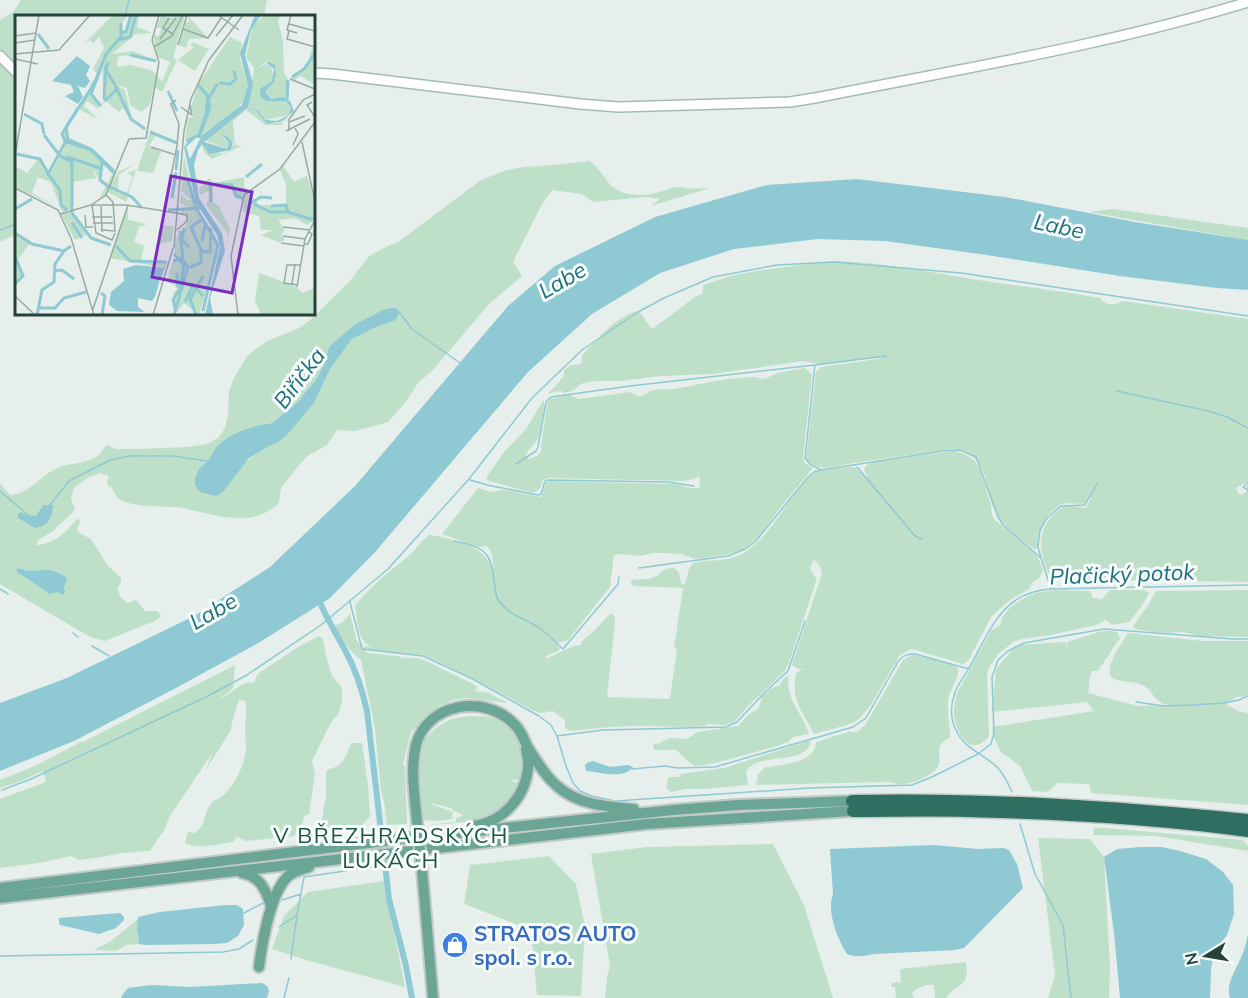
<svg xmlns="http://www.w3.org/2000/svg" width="1248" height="998" viewBox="0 0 1248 998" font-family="Mulish,sans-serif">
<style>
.green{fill:#bfe0c8;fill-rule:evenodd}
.water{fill:#8ec9d4}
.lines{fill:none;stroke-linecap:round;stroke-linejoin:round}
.stream{stroke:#8ec9d4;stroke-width:1.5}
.canal{stroke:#8ec9d4;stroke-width:6}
.secondary-casing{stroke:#a4bbb3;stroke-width:12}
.primary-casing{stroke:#c2cac8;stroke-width:14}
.highway-casing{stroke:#c2cac8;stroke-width:15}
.secondary{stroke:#fff;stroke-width:9}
.primary{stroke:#6aa596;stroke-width:10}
.highway{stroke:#2f6f62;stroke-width:12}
.primary-bridge-casing{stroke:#c2cac8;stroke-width:14;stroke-linecap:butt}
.primary-bridge{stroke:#6aa596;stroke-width:10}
.labels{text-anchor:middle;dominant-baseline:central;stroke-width:6;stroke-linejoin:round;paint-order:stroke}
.shop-label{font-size:21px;font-weight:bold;fill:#366cbe;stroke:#f7fbf9;text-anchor:start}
.water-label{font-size:22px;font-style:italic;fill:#1c6f80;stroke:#f7fbf9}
.neighbourhood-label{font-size:22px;letter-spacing:1.5px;fill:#1f5548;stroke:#f7fbf9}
.inset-river{fill:none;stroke:#8ec9d4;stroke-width:3}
.inset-road{fill:none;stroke:#98aaa4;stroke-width:1.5}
.view{fill:#7b2cbf;fill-opacity:0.15;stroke:#7b2cbf;stroke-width:3}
.inset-edge{fill:none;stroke:#24423a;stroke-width:3}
</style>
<rect width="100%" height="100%" fill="#e6efeb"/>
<path class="green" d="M 21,0 L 267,0 L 264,16 L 16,16 L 16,234 L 0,242 L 0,20 L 13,12 Z
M 589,161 C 600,167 604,180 614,188 C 627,197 645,196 659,192 C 665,191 671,187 677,187 C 685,187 678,187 686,188 C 694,189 702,188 710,188 L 651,206 L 660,199 L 645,197 L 594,202 L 581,194 L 552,190 L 542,204 L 513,262 L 522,276 L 489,304 L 433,370 L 418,383 L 407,400 L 390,420 L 388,422 L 355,431 L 337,430 L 327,445 L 306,457 L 291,475 L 281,488 L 279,503 C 255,526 225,518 196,511 C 191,511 187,508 182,508 C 166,505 131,509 118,498 C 115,495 113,490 111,486 L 109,487 L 107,483 L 109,476 L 100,473 L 89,477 L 74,488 L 71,498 L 75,510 L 53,531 L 38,540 L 36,545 C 54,545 67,531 78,518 L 80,522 L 77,529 L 79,533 L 91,539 L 108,566 L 121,578 L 121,583 L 118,587 C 118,595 121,599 128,603 L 136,600 L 145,611 L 157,611 L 161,616 L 157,620 L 105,641 L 90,637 L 0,584 L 0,483 L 10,495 C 32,494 43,471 63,466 C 74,463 86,463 96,457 C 102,453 103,448 108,444 L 109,446 L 116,449 L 137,449 L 187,447 L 207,444 L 213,441 L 219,437 L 225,428 L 228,415 L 229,391 L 234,378 L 248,355 L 267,341 L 297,329 L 310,320 L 350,281 L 369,256 L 388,246 L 398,242 L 481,180 L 507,170 L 524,167 L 554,165 ZM 391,308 L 396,308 L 394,321 L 376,327 L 352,339 L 330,369 L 314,403 L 277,443 C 250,452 238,470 222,493 L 199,469 L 208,461 L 227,438 L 256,426 L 272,423 L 300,400 L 303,395 L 315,381 L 323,367 L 329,347 L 383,310 ZM 20,568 C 39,576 48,562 67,578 L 64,588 L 25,577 L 17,572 Z
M 1113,209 L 1248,228 L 1248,240 L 1088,212 Z
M 831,261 C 879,262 925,271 972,279 C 1014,286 1057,290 1100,298 C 1106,306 1113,306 1123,301 L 1248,319 L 1248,481 L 1236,488 L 1238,493 L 1242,495 L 1247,491 L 1246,486 L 1248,484 L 1248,582 L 1109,580 L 1077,578 L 1070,576 L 1053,578 L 1050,577 C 1040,556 1035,532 1054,514 C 1057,511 1062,507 1066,506 C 1072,505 1080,507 1086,508 L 1093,494 L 1085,504 L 1065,503 L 1060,505 L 1049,514 L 1039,533 L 1038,548 L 1034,549 C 1023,541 1007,529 999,518 C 981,492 995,457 954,449 L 853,463 L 828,468 L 819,467 L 806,461 L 816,372 L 821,367 L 878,359 L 882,357 L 819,364 L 803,361 L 713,374 L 662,376 L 620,381 L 597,381 L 583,383 L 572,391 L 563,393 L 562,391 L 553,392 L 547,395 L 564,376 L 564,370 L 571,365 L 579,365 L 582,362 L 582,355 C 598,339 615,317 637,311 L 641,314 L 652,329 L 695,297 L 703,293 L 703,285 L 734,275 L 763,270 Z
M 805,368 L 812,375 L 803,457 L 804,462 L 813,468 L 776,513 L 758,538 L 744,549 L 726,555 L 695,559 L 681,554 L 666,553 L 654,553 L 639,556 L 620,554 L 614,555 L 610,587 L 568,640 L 558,643 L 553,641 L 560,648 L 558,651 L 546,656 L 546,659 L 573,646 L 581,645 L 582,641 L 594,631 L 609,615 L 612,613 L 615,617 L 615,622 L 607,697 L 670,699 L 677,649 L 674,648 L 683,588 L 634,586 L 631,584 L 632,580 C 639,579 650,580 656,576 C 662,573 658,573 664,570 C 678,564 680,573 681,584 L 684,585 C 689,578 686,568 694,563 C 709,559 726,562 740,555 C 767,541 780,511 799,489 C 804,484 808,476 815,473 C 826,468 840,468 852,467 L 856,468 L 865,477 L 867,475 L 864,470 L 866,466 L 872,462 L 955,451 C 977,457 980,467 986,488 C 987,494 990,500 991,506 C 992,512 991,515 995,520 L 1033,551 L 1038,558 L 1043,570 L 1040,577 L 1032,583 L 1029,589 L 1010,600 L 991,617 L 968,661 L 963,664 L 956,662 L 912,649 L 900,655 L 870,706 L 861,717 L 856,721 L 847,725 L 814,734 C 802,710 791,702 796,673 L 803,669 L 798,669 L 792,665 L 822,573 L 819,565 L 814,560 L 810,567 L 812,573 L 817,579 L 788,665 L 784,672 L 751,703 L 734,722 L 725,725 L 707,724 L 706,726 C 688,728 673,726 655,726 C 626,725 599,728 571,731 L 565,728 L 565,720 L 553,711 L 540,713 L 532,710 L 469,676 L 424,655 L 404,654 L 364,649 L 367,653 L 397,656 L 403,658 L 415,658 L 424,660 L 477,686 L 476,691 L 489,693 L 508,703 L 467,698 L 452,700 L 439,706 L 411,732 L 403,764 L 405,767 L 407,824 L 387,825 L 384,801 L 381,791 L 375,729 L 361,660 C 350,652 340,637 335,625 L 342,623 L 350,614 L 357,641 L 364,649 L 364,646 L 372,648 C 357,639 358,624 355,607 L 356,604 L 378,581 L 413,552 L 423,540 L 429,535 C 438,535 473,545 479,551 C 486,557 490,562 493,569 C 493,561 493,551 486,546 L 478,547 L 442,534 L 478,488 L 491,492 L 504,490 L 541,497 L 546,482 L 550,481 L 675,484 L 690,488 L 699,488 L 700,484 L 699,476 L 693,479 L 683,481 L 548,478 L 543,480 C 541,486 540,491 533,493 L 489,481 L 486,478 L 504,452 L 526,429 L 544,399 C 544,411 542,434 535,443 C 532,448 528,449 526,455 L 528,459 L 537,456 L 542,450 L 541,447 L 547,404 L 550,399 L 570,395 L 579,399 L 631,392 C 634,394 636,396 640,396 C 645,396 648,391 654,390 C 662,388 670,391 679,388 L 727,379 L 755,377 L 763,379 L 769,377 L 777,373 Z
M 1055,590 L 1090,591 L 1093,598 L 1102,599 L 1110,590 L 1144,590 L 1149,593 L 1142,606 L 1129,622 L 1112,625 L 1106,620 L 1096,625 L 1051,635 L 1022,639 L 1015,641 L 999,653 L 989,667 L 987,674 L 989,736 C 970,761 953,729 954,710 C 954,703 956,697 958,691 L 991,631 L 1001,624 C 1001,610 1023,597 1036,593 C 1042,591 1049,591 1055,590 Z
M 1248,590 L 1248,637 L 1199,636 L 1183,632 L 1167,633 L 1140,630 L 1134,628 L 1133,626 L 1147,607 L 1156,591 Z
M 1102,631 L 1110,631 L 1117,632 L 1120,638 L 1098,671 L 1092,671 C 1089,675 1090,686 1088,693 L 1138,706 L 1167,705 C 1152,701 1153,689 1142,685 C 1133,681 1122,682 1114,679 C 1100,672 1123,641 1128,633 L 1203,641 L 1248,641 L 1248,696 L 1236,697 L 1226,704 L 1238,711 L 1248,713 L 1248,805 L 1091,793 L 1089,784 L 1057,783 L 1048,792 L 1032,791 L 1020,766 L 1001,752 L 993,736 L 992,727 L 1094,711 L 1087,702 L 992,712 L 996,669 L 1016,645 L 1066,642 L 1067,651 L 1067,642 Z
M 319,636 L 323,639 L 326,656 L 332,676 L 341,686 L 342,694 L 342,703 L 338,714 L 330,724 L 312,761 L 315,774 L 309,814 L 304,816 L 303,822 L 294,836 L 246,841 L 237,837 L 233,842 C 218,844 199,850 185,843 L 188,832 L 195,833 C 203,827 204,819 207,810 C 209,807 211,804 213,801 C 230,797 246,764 246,748 C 246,742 245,736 245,729 C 245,719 248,712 245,701 L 239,700 C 236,709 232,720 231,730 L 205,771 L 213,752 L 170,816 L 164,830 L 150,851 L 122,853 L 102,857 L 79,860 L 71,856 L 39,863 L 0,868 L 0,813 L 1,813 L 0,812 L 0,799 L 46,782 L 43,771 L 21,781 L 0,788 L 0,780 L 39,764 L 82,741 L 83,742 L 235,665 L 233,688 L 227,694 L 220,698 C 230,697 235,686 246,683 C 249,682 252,683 255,682 L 256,677 L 259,673 L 298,647 Z
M 914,655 L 948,663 L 958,668 C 959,678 952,686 949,696 C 946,710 950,723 950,737 C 948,739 945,740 942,743 C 936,749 942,759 938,767 C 933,775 912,784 903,784 C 898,784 893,783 888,782 L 756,785 L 758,775 L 764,768 C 780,764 816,764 816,742 L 848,732 L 857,732 L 866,724 L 903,660 L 910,656 Z
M 789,675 C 784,698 803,714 809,734 L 793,737 L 788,742 L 774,747 L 715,763 L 703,765 L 694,766 L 690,763 L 676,750 L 654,750 L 653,744 L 661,743 L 663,741 L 671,738 L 687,739 L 698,732 L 738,726 L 748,715 L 759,708 L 762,696 L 772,688 L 780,685 L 783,679 Z
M 470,716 C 477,716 486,716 494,718 C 510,722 519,739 523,753 L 522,754 C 523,764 524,772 519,779 L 509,781 L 520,783 C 517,788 515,795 511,800 C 494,821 453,824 428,825 L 456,822 L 456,818 L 464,815 L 452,810 L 451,808 L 431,803 L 431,804 L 453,812 L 452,819 L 438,821 L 423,820 L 419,773 L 420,767 L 418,767 C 416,747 429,730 447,721 C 453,718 462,717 470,716 Z
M 811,740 C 808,767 759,751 746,771 L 748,785 L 703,789 L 686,789 L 671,792 L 667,789 L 667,781 L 669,777 L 679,777 L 681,774 L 724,768 Z
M 351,743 L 362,743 L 368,785 L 370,816 L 362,825 L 337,828 L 321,827 L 324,805 L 326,799 L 326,772 L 328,769 C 342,768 347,755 351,743 Z
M 1095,828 L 1105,828 L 1243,840 L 1248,846 L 1248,851 L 1156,836 L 1094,835 L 1093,831 Z
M 1038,838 L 1090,839 L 1104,857 L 1110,967 L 1109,998 L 1048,998 L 1055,975 Z
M 773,844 L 804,905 L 833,998 L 605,998 L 607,977 L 610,966 L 591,854 L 647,847 Z
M 549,856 L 576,884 L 585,926 L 581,996 L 537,995 L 531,930 L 464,904 L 470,865 Z
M 384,881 L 405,987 L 306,960 L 272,949 L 284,916 L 308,892 Z
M 138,919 L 137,931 L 139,944 L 126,945 L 116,951 L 95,950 L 97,948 L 111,941 Z
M 966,962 C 970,988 959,981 946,998 L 935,998 L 934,985 C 925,984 919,987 912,993 L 914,998 L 896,998 L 895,987 L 891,987 L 892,983 L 901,982 L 900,969 Z"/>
<path class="water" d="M 857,179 L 1005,197 L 1135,222 L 1248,240 L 1248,290 L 1217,288 L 1120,276 L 987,255 L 885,241 L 818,239 L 734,249 L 660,273 L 592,314 L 528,372 L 376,551 L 330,598 L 260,642 L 174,689 L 74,741 L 0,771 L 0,703 L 67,678 L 196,615 L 270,567 L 355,486 L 508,306 L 555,266 L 655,217 L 767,185 Z
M 391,308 L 396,308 L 399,311 L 398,316 L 394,321 L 376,327 L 352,339 L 330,369 L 314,403 L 286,436 L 277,443 L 269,446 L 249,458 L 222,493 L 216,496 L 200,492 L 195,485 L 195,479 L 199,469 L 208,461 L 217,446 L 227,438 L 241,431 L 256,426 L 272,423 L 300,400 L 303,395 L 315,381 L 323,367 L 329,347 L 354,325 L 383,310 Z
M 43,505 L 53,505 C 52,517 48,527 35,528 L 18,518 L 18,515 L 20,512 L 27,515 L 36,516 Z
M 19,568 C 39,576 46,562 67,578 L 64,588 L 65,592 L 63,595 L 57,592 L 50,594 L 17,572 L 16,570 Z
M 593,761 L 610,767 L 628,765 L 633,767 C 624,780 601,772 586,771 L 585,765 L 587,763 Z
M 934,845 L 978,849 L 1003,848 L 1009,850 L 1017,864 L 1023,888 L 964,948 L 955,950 L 874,954 C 866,956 855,958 847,954 C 838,940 826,910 833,895 L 830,849 Z
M 1141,847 L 1162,847 L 1180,851 L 1206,859 L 1223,872 L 1233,885 L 1234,914 L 1227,935 L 1214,951 L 1211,970 L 1210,998 L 1120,998 L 1114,933 L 1104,857 L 1117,849 Z
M 225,905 L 237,905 L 243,909 L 244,925 L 238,936 L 227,943 L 213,944 L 145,945 L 139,944 L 137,929 L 138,917 L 160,912 Z
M 120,913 L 124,917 L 124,920 L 116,928 L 99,934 L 60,925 L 59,921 L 59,918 Z
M 1248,935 L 1248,998 L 1230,998 C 1225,983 1237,969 1242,955 C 1245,949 1246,942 1248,935 Z
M 262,983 L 267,986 L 269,991 L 267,998 L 121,998 L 123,994 L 128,988 L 151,985 L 191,987 Z"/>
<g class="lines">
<path class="stream" d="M 125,16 L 129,0
M 0,230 L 16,224
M 397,313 L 399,312 L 412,329 L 460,363
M 815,365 L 886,356
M 1117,391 L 1208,411 L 1227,417 L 1248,428
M 516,464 L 536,451 L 538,447 L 546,402 L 551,397 L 630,386 L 815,365 L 805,458 L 810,464 L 821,470
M 857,467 L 915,536 L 922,539
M 470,480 L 487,485 L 538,495 L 541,494 L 545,481 L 548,480 L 668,482 L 694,486
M 1248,482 L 1243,487 L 1248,490
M 0,491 L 29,516
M 50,505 L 69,481 L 110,460 L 130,456 L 172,456 L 208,461
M 454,541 C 490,548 491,555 495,588 C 496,593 496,598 499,601 C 508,614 525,619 538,627 C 547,633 555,642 563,649 L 618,584 L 619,577
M 1041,558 L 1038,547 L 1040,530 L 1047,518 L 1061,506 L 1085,505 L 1097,484
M 639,568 L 728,556 L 745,549 L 755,542 L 808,477 L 814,472 L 821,470 L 943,451 L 960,450 L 976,457 L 998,517 L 1003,525 L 1041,558 L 1051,589
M 0,589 L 8,594
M 350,602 L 362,649 L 423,656 L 471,678 L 539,716 L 551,725 L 557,736 L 566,766 L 573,783 L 580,791 L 592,796 L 615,801 L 809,788 L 912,785 L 934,776 L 978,754 L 991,744 L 994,733 L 992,677 L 998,660 L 1008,651 L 1024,643 L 1104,629 L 1233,639 L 1248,639
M 73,633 L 78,637
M 92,646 L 109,656
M 1136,702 L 1164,706 L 1192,705 L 1224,703 L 1239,700 L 1248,696
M 557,736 L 603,730 L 726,727 L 737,722 L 765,692 L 788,671 L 805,621
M 632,769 L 665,766 L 678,768 L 715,767 L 853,727 L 866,718 L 899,660 C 904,655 908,654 915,654 L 969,669
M 2,790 L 31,779 L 206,697 L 247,675 L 321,625 L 388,569 L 469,479 L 532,398 L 582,350 L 638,312 L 664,298 L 713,277 L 777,265 L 834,262 L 961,273 L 1248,316
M 1012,792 C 1008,783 1004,775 998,768 C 985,755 965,749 957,732 C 951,721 950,708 954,696 C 956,686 964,677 969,668 C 982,646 994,614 1016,600 C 1026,593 1039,590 1051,589 L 1248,585
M 1020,824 L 1035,874 L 1063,925 L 1071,998
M 282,900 L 301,894
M 244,913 L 263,903
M 279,927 L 297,915 L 304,877 L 385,865
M 0,956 L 223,952 L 239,949 L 253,940
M 291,959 L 297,915
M 284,998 L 289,978"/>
<path class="canal" d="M 318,597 C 324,615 335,631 344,648 C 355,668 362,688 367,711 L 389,899 L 406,966 L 412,998"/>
<g class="secondary-casing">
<path id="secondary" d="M 0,56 L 16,72
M 314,73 L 332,74 L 580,104 L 618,107 L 790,102 L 815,98 C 960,69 1107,45 1248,2"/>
</g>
<g class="primary-casing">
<path id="primary" d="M 417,822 C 415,798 410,769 416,745 C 427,703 484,694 513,723 C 520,729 523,737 527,746 C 536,760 544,775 557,786 C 578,805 608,807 634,809
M 474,826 C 504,821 525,797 528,768 C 529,762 527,755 526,749
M 422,870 L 433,998
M 242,873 C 260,876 266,890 271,906
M 0,888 L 401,839 L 673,810 L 738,805 L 852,801
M 0,898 L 647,824 L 853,811
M 259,967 C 262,944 271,887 291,874 C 296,871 303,869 309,867"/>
</g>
<g class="highway-casing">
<path id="highway" d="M 852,801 C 985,798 1116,807 1248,820
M 853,811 C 891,811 929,810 967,811 C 1060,813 1155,818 1248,831"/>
</g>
<use href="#secondary" class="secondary"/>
<use href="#primary" class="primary"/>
<use href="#highway" class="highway"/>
<g class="primary-bridge-casing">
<path id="primary-bridge" d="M 417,822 L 422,870"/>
</g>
<use href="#primary-bridge" class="primary-bridge"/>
</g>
<defs>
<g id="shop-disc" transform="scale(1.35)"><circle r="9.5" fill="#3f7fe0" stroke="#f7fbf9"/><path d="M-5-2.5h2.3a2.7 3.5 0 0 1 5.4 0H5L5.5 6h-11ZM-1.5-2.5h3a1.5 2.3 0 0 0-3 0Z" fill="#fff"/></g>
</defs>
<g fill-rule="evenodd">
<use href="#shop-disc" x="455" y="945"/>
</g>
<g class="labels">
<g class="shop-label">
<text x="474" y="933">STRATOS AUTO<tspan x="474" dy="24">spol. s r.o.</tspan></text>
</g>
<g class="water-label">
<text transform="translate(1059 226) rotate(12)">Labe</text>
<text transform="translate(562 280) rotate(-30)">Labe</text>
<text transform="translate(299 378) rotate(-53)">Biřička</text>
<text transform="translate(1122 574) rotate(-2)">Plačický potok</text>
<text transform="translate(213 611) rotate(-30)">Labe</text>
</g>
<g class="neighbourhood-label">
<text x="391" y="835">V BŘEZHRADSKÝCH<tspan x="391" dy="25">LUKÁCH</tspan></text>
</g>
</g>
<g transform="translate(15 15)">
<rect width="300" height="300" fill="#e6efeb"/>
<path d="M 98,0 L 114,0 L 106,9 L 107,17 L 111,17 L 116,0 L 124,0 L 122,12 L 137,18 L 121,19 L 97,39 L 118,36 L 142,46 L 109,40 L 103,42 L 102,52 L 116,50 L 138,56 L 147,67 L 155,47 L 143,42 L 138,20 L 144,21 L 146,13 L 141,13 L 146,1 L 150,3 L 146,0 L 154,3 L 170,0 L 158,43 L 162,45 L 147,77 L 139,72 L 134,91 L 126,97 L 115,90 L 112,73 L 100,69 L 110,75 L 118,108 L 108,93 L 104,97 L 91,86 L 82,93 L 72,86 L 69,91 L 84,105 L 64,94 L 52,112 L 53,122 L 76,134 L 101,158 L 97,169 L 104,156 L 121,149 L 104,159 L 103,178 L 111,180 L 118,161 L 112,158 L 121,155 L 111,187 L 93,177 L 83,186 L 98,158 L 88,148 L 84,164 L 80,157 L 78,156 L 82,163 L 57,167 L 56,194 L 47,197 L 36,167 L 23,162 L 17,178 L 41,191 L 0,172 L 0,151 L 12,158 L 23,144 L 35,159 L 48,136 L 60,132 L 49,135 L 47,119 L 61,93 L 42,81 L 62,93 L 71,81 L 77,66 L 83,61 L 78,54 L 89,33 L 84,22 L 78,29 L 75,25 L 68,30 ZM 87,54 L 89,85 L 86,89 L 77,79 ZM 172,0 L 193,23 L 174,24 L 171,33 L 164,30 L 170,8 L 175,6 ZM 250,0 L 266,0 L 263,6 L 268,26 L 269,58 L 273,64 L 272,82 L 256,84 L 249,74 L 260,64 L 260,51 L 251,47 L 244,53 L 256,50 L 259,64 L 244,77 L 246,82 L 257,86 L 271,86 L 276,92 L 274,100 L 250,105 L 240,95 L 252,109 L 267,107 L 268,110 L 250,110 L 231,95 L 218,106 L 220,130 L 227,131 L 197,144 L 190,138 L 187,132 L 188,129 L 191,136 L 191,132 L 207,139 L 216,135 L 219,126 L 209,124 L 214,129 L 212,134 L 189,125 L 231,94 L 237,93 L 233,91 L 239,53 L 231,42 L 238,10 ZM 215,22 L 227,28 L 225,44 L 233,71 L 230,84 L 219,98 L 183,121 L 170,124 L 173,103 L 179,102 L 176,91 L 183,71 L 193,80 L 183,69 ZM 178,27 L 194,34 L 180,56 L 163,45 L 179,32 L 175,31 ZM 297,33 L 300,34 L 300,70 L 286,61 L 278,66 L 275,64 L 292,51 ZM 135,117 L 141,120 L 134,131 L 146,137 L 138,158 L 122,156 ZM 169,140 L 181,193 L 176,194 L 165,188 L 166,179 L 172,185 L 176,185 L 166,176 ZM 268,151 L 279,167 L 292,161 L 300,188 L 299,205 L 292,210 L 280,203 L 263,205 L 270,215 L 265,221 L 269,222 L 269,226 L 263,227 L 246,220 L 258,215 L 246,215 L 244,201 L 228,197 L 226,184 L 219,180 L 217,172 L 198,169 L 198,187 L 204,191 L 215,214 L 211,231 L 213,219 L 191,190 L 196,175 L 185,180 L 184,174 L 194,163 L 199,168 L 229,162 L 229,171 L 244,190 L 271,190 L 271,169 L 265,155 ZM 113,191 L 113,205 L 132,209 L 124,212 L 119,227 L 129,231 L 126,245 L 153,248 L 150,253 L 95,243 ZM 181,194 L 201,222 L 203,240 L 184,300 L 169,288 L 159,300 L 158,279 L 163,272 L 161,266 L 159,270 L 152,267 L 157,248 L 163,243 L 159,238 L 162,219 L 167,221 L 173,204 L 164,195 ZM 56,197 L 72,219 L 60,225 L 46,199 ZM 148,197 L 146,210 L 159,211 L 157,226 L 142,229 ZM 0,218 L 15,228 L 3,244 L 9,260 L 0,268 L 0,237 L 4,231 L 0,235 ZM 244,258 L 282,272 L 287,278 L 300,273 L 300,300 L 246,300 L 240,286 Z" fill="#bfe0c8" fill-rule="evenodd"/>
<path d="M 240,0 L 246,0 L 236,15 L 230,40 L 238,69 L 233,92 L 243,96 L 250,105 L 262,106 L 274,100 L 276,92 L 271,86 L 251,86 L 245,81 L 245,74 L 257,66 L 259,54 L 253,49 L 240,57 L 254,47 L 260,50 L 261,60 L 259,67 L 250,76 L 256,84 L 268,82 L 275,86 L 279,96 L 268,106 L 252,109 L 240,95 L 232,93 L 189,127 L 212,134 L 214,129 L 207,118 L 217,126 L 218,124 L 216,135 L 194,139 L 187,129 L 183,135 L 179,150 L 184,183 L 207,218 L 210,236 L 195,283 L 198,300 L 190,300 L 205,232 L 202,220 L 181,188 L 169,132 L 174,125 L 181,123 L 171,132 L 175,144 L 187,120 L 227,90 L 233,71 L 225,38 ZM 62,41 L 75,51 L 71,60 L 75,66 L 70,73 L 63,71 L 68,82 L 63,89 L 50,81 L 59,77 L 56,70 L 37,66 ZM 121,250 L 150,253 L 146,263 L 134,259 L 145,264 L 140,282 L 137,286 L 123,283 L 123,292 L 130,297 L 102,296 L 94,290 L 96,277 L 109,266 L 108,254 Z" fill="#8ec9d4"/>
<path class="inset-river" d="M 107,17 L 111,17 L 116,0M 23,19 L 34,34M 103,25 L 115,22 L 121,0M 115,40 L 141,46M 93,47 L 91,55 L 102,73M 91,50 L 89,83 L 91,85 L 102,74 L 116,104 L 130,114M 85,56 L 76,79 L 86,91M 277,62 L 289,54 L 300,38M 204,68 L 215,69 L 221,64 L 219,56M 153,76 L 162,96M 272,84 L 273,65M 63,93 L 51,112 L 53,125 L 76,134 L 99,156M 9,99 L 27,109 L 29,119M 135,117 L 162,128M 29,120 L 45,141 L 57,147 L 57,198 L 76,223 L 96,230M 184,123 L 195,92 L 193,85 L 202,69M 51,126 L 33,159 L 45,175 L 46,190 L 52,195M 171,126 L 184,120 L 191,99 L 193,81 L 183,70M 2,139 L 25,144 L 33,158M 52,142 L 85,153M 87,148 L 85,165 L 94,172M 161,155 L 163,135M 99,158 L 76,135 L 50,126 L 47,119 L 80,67 L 91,39 L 106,22 L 106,8M 231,162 L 247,149M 173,165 L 181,193 L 203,230 L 188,296M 95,172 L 117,182 L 126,192M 157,183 L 161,157M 196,187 L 195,171 L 199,169 L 217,170 L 221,181 L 227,183M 236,188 L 246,182 L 257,183M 239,189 L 255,197 L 272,197M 256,191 L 271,190 L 273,197 L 298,205M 0,194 L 17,184M 153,195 L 185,193M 57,208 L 67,223M 169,213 L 167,225 L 174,232M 165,216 L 168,245M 0,218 L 17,229 L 49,236 L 56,231M 187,226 L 191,207M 101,231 L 115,246 L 152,247M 186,236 L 195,237 L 196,215 L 191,211M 159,239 L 169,250 L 165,274 L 158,285 L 161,296M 0,242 L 8,261 L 0,269M 158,246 L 166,243 L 173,252 L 159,300M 175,252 L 186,248 L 186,235 L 176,212 L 186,205M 39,256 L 47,255 L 59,264M 162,258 L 162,271 L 169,272M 86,278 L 90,281 L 87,300M 170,287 L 178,270 L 188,281M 22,293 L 40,293 L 49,283 L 71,277M 22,300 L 27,275 L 39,267 L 40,249 L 49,236M 181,300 L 175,284 L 188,261"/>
<path class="inset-road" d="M 203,0 L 224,15M 276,0 L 272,15 L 282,18M 154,3 L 148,13 L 158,19M 274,9 L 300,16M 168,14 L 193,23 L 206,3M 274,16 L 272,24 L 300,32M 0,21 L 21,18M 201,21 L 218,0M 145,24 L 161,3M 0,28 L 20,25M 163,30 L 172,0M 139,32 L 157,21 L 168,0M 0,39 L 44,35 L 75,0M 0,44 L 23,49M 275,64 L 300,74M 297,87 L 292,90 L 300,102M 166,92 L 177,100 L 175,90M 273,106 L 288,85 L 300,79M 271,116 L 295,104M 274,116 L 274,107 L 290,101M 287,127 L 300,187M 278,130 L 283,119 L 280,113M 136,132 L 161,140M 0,141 L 24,0M 0,173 L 43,195 L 56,223 L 79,300M 76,190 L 91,180 L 114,124 L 131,123 L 144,47 L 137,25 L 144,0M 77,190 L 81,218 L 97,225 L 100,218M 86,191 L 87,217M 149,196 L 172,200 L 172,206 L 162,215M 45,199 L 76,190 L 111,190 L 149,196 L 162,131 L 164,109 L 156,89 L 161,85M 70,200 L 71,212 L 78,212M 77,202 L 97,202M 78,208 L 98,208M 268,212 L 295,215M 87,215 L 100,216 L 98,187 L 91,180M 268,221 L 290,224M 266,228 L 289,231M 289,229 L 293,229 L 297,219 L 294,217M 159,233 L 169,116 L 176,84 L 194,45 L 228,0M 277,269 L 280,249M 283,270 L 269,268 L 272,250 L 286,250M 282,272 L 290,224 L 300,205M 0,281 L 20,300M 78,294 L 113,190M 138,300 L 158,233M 223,300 L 216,241 L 229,180 L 265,154 L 300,107"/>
<path class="view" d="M 156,161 L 237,177 L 217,278 L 137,262 Z"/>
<rect width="300" height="300" class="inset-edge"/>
</g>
<g transform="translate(1206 956) rotate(259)" stroke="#f7fbf9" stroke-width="4.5" paint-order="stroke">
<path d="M0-4.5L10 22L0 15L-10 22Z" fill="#24423a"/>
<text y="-9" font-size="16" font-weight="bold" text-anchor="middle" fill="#24423a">N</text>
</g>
</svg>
